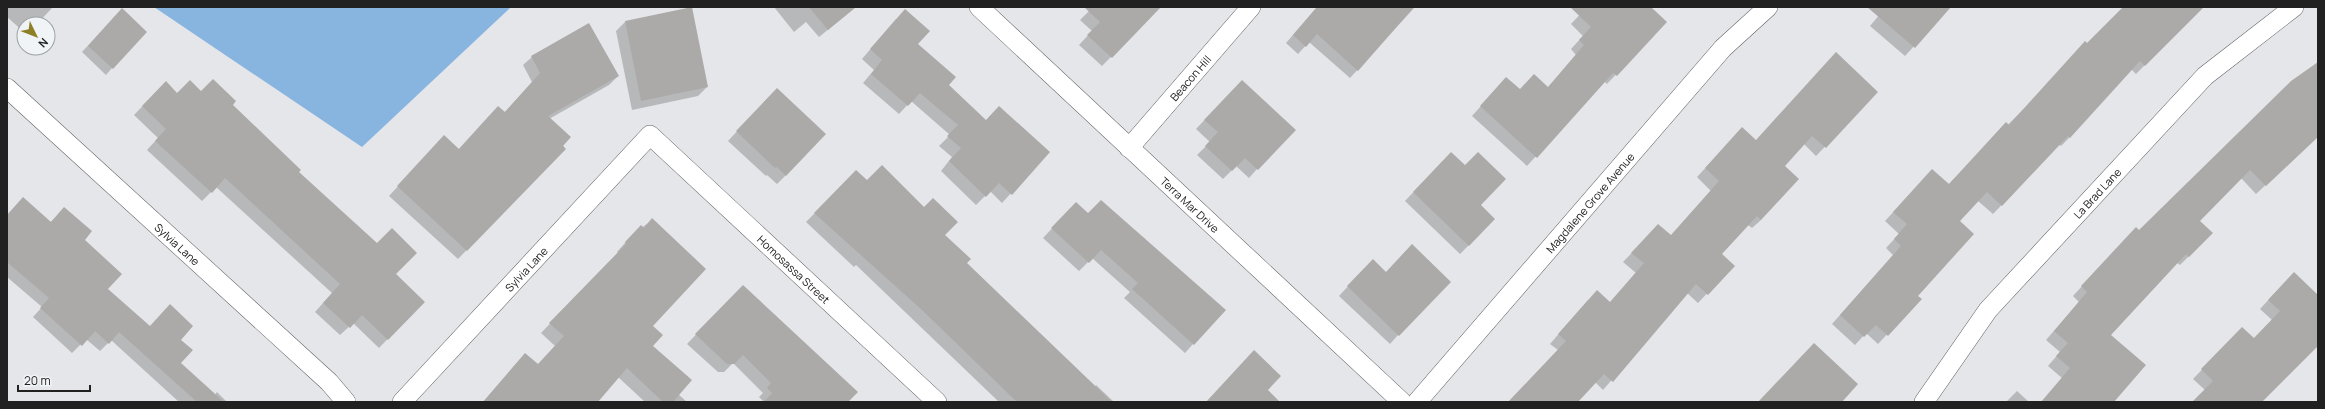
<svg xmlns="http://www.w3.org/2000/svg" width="2325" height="409" viewBox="0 0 2325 409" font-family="Manrope,sans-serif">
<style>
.forest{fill:#88b4e0}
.shadow{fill:#0003}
.building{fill:#acaaa8}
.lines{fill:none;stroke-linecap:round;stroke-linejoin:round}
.minor-casing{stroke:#5f6062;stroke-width:20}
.minor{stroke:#fff;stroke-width:19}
.labels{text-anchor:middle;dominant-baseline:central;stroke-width:3.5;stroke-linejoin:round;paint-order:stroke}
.street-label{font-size:11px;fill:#212122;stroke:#f1f4f6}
</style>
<rect width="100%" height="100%" fill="#e4e6e9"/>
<path class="forest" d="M 154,7 L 511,7 L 362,147 Z"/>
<path class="shadow" d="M 7,7 L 53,7 L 37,24 L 24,24 L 24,32 L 7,17 Z
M 774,7 L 856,7 L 819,37 L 806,22 L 794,32 Z
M 1093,7 L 1160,7 L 1102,66 L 1079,45 L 1092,31 L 1080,20 Z
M 1317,7 L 1415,7 L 1350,78 L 1309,42 L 1298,54 L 1286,43 Z
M 1587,7 L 1649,7 L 1666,22 L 1607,84 L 1604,81 L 1527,166 L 1472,116 L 1498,87 L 1520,90 L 1548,88 L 1576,55 L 1571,49 L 1583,36 L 1571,24 Z
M 1886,7 L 1950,7 L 1905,56 L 1870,26 Z
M 2125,7 L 2202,7 L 2136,74 L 2131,69 L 2069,138 L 2061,146 L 2059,145 L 1993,214 L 1978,201 L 1959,221 L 1917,296 L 1920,299 L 1878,344 L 1866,333 L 1855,345 L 1832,324 L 1893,255 L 1886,248 L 1899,234 L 1885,221 L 1932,170 L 1948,185 Z
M 115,16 L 112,68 L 106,75 L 82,52 Z
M 896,19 L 947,85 L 986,121 L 1048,153 L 1002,203 L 990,191 L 976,205 L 941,171 L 952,157 L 939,146 L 950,135 L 911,101 L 899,114 L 863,83 L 874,70 L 862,59 Z
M 625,22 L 707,87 L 698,96 L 632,110 L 616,31 Z
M 532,57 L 618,76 L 609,85 L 549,119 L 565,149 L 458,259 L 389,196 L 435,146 L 458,150 L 489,116 L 504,113 L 532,82 L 523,65 Z
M 2318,63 L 2318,136 L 2256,194 L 2241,178 L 2199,221 L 2212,233 L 2180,265 L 2177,263 L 2110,335 L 2112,402 L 2064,402 L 2062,378 L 2048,366 L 2060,352 L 2046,340 L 2079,302 L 2073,296 L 2127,237 L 2139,231 Z
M 1233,90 L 1257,169 L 1249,178 L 1236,166 L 1223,179 L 1197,155 L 1210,142 L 1196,129 Z
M 157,91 L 177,94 L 201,92 L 231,105 L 423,302 L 379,348 L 353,323 L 340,335 L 315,312 L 332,293 L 216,187 L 202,201 L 147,150 L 158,138 L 134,115 Z
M 1877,92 L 1816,156 L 1804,144 L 1784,166 L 1761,220 L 1752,228 L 1748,225 L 1720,255 L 1733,266 L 1698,303 L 1687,293 L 1603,390 L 1595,382 L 1577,402 L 1509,402 L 1558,350 L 1550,344 L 1588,300 L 1610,303 L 1636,273 L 1623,262 L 1650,234 L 1671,236 L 1711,191 L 1697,177 L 1734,137 L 1756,141 Z
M 768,98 L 786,175 L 777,184 L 767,175 L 766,176 L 728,141 Z
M 1442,162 L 1479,205 L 1469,245 L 1460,254 L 1405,201 Z
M 856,171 L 867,182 L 944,235 L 966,263 L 1095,387 L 1096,385 L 1114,402 L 999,402 L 856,265 L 854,267 L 806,222 Z
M 1076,203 L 1193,344 L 1185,353 L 1124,298 L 1130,292 L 1092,258 L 1079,271 L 1043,238 Z
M 64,208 L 83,240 L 107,289 L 149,327 L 180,340 L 179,363 L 215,395 L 217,392 L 227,402 L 179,402 L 111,340 L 100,351 L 86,339 L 72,353 L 33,317 L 42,307 L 7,277 L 7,215 L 50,223 Z
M 652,220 L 651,346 L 678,394 L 687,402 L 645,402 L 618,377 L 596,402 L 483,402 L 517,363 L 538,365 L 555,346 L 541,333 L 618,253 L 617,252 L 632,235 Z
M 1364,269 L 1386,273 L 1398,335 L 1390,344 L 1339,296 Z
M 2285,282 L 2318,296 L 2318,344 L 2260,402 L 2194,402 L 2205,390 L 2193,379 L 2233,337 L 2254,339 L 2272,320 L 2260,309 Z
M 734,295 L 847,402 L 764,402 L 759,397 L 763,393 L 733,363 L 724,372 L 718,372 L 687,344 Z
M 2017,391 L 2029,402 L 2006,402 Z"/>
<path class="building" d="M 692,7 L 708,87 L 641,101 L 625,21 Z
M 809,7 L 856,7 L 828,30 Z
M 1084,7 L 1161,7 L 1112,58 L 1087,35 L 1100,22 Z
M 1317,7 L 1414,7 L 1358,71 L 1317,34 L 1306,47 L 1293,35 Z
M 1570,7 L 1651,7 L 1667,22 L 1617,76 L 1613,73 L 1537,158 L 1480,106 L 1506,77 L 1520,89 L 1534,74 L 1548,87 L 1584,45 L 1579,40 L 1591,27 Z
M 1867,7 L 1951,7 L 1915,48 Z
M 2123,7 L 2204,7 L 2145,66 L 2140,61 L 2070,138 L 2068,136 L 2002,206 L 1987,192 L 1960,221 L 1974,234 L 1918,296 L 1922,299 L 1888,336 L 1876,325 L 1864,337 L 1840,315 L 1901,246 L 1894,239 L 1907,224 L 1893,212 L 1932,169 L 1949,184 L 2006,122 L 2009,125 L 2085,41 L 2087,43 Z
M 122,8 L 147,32 L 113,69 L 88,46 Z
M 905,9 L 930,31 L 918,44 L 956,77 L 949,85 L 986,120 L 999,106 L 1050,152 L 1012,195 L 999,183 L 986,197 L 949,161 L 961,148 L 947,136 L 958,125 L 920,93 L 908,106 L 871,74 L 882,60 L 870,49 Z
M 589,23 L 619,76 L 548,116 L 571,137 L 563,146 L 566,149 L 467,251 L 397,186 L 444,135 L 459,149 L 498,106 L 505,112 L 540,73 L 531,56 Z
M 1836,52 L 1878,92 L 1826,148 L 1812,136 L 1785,166 L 1799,179 L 1761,220 L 1757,216 L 1722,254 L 1735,266 L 1708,295 L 1696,284 L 1613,382 L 1604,374 L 1578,402 L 1508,402 L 1566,341 L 1558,334 L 1597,290 L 1610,302 L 1644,263 L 1631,253 L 1658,224 L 1671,235 L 1719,181 L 1705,168 L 1742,127 L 1756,140 Z
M 2318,62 L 2318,137 L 2266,186 L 2250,170 L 2200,221 L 2213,233 L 2189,257 L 2186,254 L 2111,335 L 2146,365 L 2114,402 L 2041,402 L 2070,368 L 2056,356 L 2068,343 L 2054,331 L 2087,292 L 2081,286 L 2136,227 L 2139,230 L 2291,81 Z
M 213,79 L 236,101 L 233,105 L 301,170 L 299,172 L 377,243 L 392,228 L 417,253 L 396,274 L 425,302 L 388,340 L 362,315 L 350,328 L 323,303 L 340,284 L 225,178 L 212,193 L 155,141 L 166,129 L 142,106 L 166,81 L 177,93 L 190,80 L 201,91 Z
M 1242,80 L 1296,130 L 1258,170 L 1245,158 L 1232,171 L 1205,146 L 1218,132 L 1204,120 Z
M 777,88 L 826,134 L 786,176 L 777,167 L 775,168 L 736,131 Z
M 1451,152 L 1465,165 L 1478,152 L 1506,179 L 1481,205 L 1495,219 L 1469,246 L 1413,192 Z
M 882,165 L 924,207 L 933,198 L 958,222 L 945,235 L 971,259 L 967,263 L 1112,402 L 1017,402 L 922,310 L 814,213 L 856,170 L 867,180 Z
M 23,197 L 51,222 L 64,207 L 92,231 L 85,240 L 122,274 L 108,289 L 150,326 L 170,304 L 193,326 L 181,340 L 193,350 L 181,363 L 224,402 L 197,402 L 119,332 L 109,344 L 95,331 L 82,346 L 40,308 L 49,298 L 7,262 L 7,215 Z
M 1101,200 L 1226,310 L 1194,345 L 1132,289 L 1138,283 L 1101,250 L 1089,263 L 1051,228 L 1076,202 L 1088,213 Z
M 652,218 L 706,269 L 653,326 L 663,335 L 653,346 L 692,380 L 673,402 L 663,402 L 627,368 L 598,402 L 483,402 L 525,353 L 538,364 L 564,336 L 549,323 L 626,244 L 625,242 L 641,225 L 644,228 Z
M 1412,244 L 1451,282 L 1399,336 L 1347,286 L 1373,259 L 1386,272 Z
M 2294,272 L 2318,295 L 2318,346 L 2262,402 L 2192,402 L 2213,381 L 2201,369 L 2242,327 L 2254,338 L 2280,311 L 2268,300 Z
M 743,285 L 858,392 L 848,402 L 764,402 L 772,393 L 767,388 L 771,383 L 743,355 L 734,364 L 727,364 L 695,334 Z
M 1814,343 L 1858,384 L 1842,402 L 1758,402 Z
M 1254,350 L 1281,376 L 1268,390 L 1280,402 L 1206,402 Z"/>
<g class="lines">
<g class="minor-casing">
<g id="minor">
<path id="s1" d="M 979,7 L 1402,402"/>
<path id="s2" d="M 7,88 L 329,382 L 346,402"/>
<path id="s3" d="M 1129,148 L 1251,7"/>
<path id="s4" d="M 402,402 L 650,135 L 937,402"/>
<path id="s5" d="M 1417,402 L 1723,48 L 1768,7"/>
<path id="s6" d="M 1924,402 L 1988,310 L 2205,76 L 2294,7"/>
</g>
</g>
<use href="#minor" class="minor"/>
</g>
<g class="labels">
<g class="street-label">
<text stroke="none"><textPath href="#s3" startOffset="93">Beacon Hill</textPath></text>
<text stroke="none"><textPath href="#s6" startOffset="272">La Brad Lane</textPath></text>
<text stroke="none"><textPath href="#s5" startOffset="264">Magdalene Grove Avenue</textPath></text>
<text stroke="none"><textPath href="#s1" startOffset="289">Terra Mar Drive</textPath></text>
<text stroke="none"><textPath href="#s2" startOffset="231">Sylvia Lane</textPath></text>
<text stroke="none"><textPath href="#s4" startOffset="561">Homosassa Street</textPath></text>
<text stroke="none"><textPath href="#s4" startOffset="182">Sylvia Lane</textPath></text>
</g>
</g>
<rect width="2325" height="409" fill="none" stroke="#212122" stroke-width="16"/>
<g transform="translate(36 36) rotate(133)"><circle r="19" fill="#f1f4f6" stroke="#9ea0a1"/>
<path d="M0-3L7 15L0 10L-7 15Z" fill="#8d8027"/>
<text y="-6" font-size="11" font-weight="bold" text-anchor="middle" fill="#212122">N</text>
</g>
<path d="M18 385v6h72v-6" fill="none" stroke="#212122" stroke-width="2"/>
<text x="24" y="385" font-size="12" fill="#212122" stroke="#f1f4f6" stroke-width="3" paint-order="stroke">20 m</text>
</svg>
